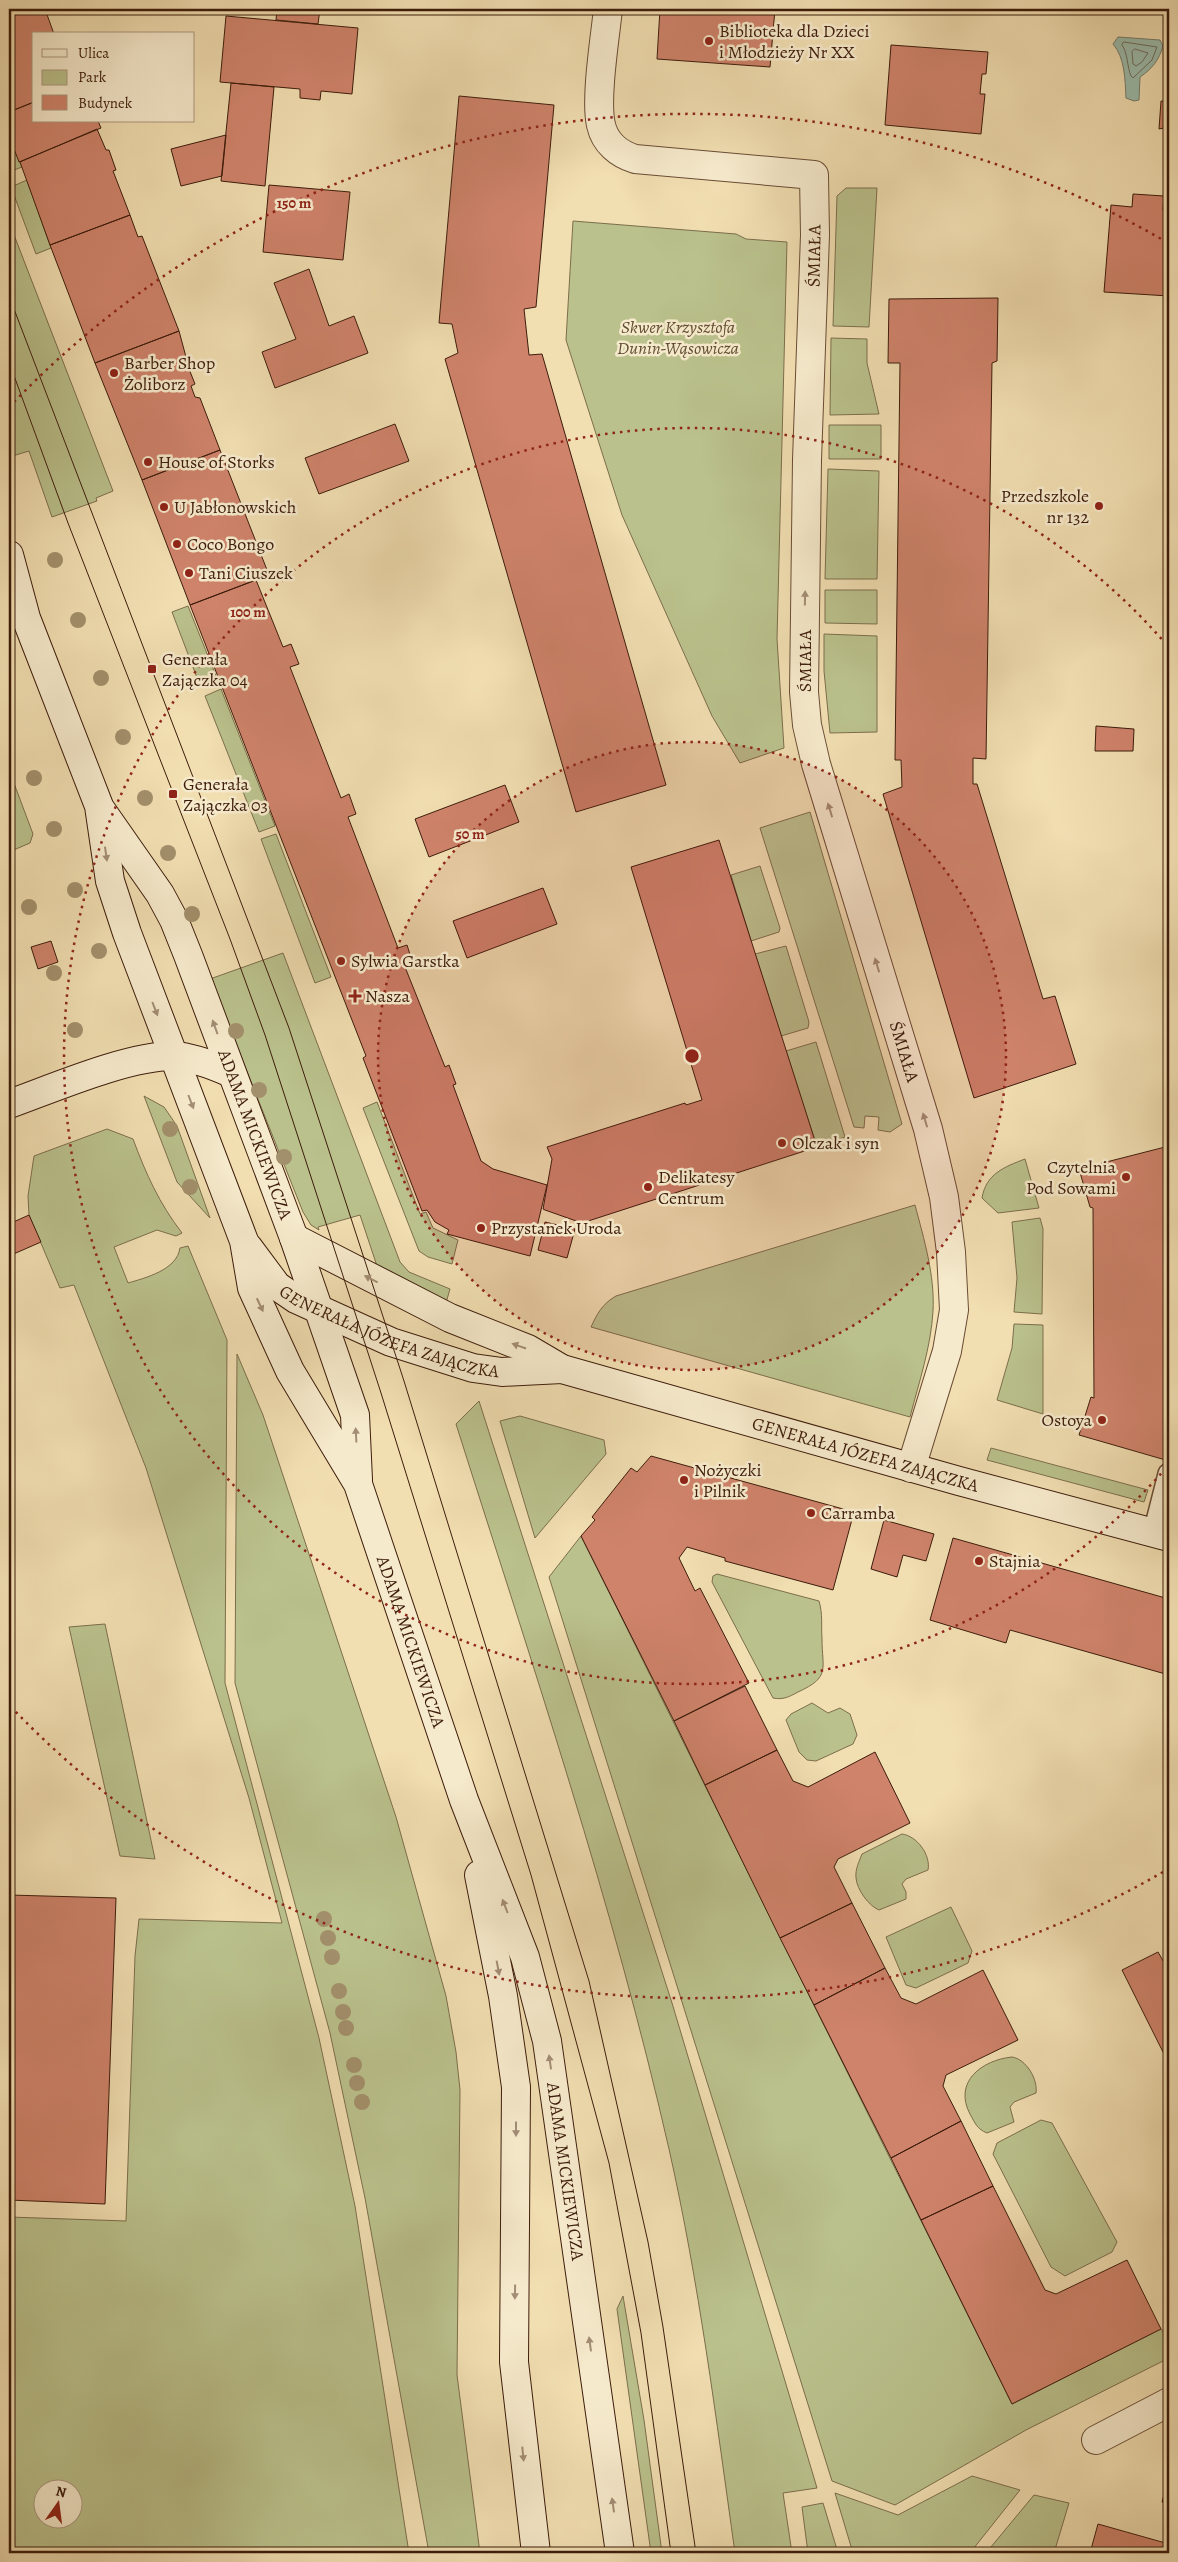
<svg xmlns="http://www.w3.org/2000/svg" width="1178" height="2562" viewBox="0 0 1178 2562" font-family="Alegreya,serif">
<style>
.green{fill:#bac18c;stroke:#7c6e4c;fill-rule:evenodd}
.water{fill:#9bbcac;stroke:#757c6c}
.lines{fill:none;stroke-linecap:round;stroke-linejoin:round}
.shore{stroke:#6c6c5c;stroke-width:1}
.building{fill:#cf836b;stroke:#3d1c0b}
.lane-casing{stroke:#6a4c34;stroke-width:24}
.street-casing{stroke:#6a4c34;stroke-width:30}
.secondary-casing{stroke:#3d1c0b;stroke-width:30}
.lane{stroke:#f6eacc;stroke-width:21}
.street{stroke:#f6eacc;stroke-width:28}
.secondary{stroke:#f6eacc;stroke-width:28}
.tram{stroke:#3d1c0b;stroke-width:1}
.tree{fill:#a28f6b}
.oneway{fill:#a38d75}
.ring{fill:none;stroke:#8f2418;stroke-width:2.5;stroke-dasharray:2.5 5}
.poi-dot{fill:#8f2418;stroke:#f6eacc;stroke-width:2}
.labels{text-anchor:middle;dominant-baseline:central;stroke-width:5;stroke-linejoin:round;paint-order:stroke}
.poi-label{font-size:18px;fill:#3d1c0b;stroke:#f6eacc;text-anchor:start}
.street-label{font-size:18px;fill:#3d1c0b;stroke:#f6eacc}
.park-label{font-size:18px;font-style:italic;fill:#624e32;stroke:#f6eacc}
.centre{fill:#8f2418;stroke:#f6eacc;stroke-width:2.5}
.ring-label{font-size:15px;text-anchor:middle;font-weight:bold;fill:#8f2418;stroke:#f6eacc;stroke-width:5;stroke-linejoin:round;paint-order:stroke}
</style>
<rect width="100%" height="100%" fill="#f1deb1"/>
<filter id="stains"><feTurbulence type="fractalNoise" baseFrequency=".004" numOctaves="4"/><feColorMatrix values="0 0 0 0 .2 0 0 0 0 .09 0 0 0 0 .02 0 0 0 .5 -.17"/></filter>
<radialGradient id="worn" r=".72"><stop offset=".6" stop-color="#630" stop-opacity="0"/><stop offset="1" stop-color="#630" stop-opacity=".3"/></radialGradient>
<path class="green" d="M 9,136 L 22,167 L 9,172 Z
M 27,180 L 51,248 L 36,254 L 11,187 Z
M 846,188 L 877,188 L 869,327 L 833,326 L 837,196 Z
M 573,221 L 736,234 L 746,239 L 787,242 L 777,639 L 784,748 L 740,763 L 712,716 L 622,515 L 566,340 Z
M 9,222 L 113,491 L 96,498 L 97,501 L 52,517 L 29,451 L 9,457 Z
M 831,338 L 867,339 L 867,363 L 879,414 L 830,415 Z
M 829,425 L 881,425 L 881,459 L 829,459 Z
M 828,469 L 879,471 L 877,579 L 825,579 Z
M 825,590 L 877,590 L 877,624 L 825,623 Z
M 188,606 L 216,676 L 199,683 L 172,612 Z
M 824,634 L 877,636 L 877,732 L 830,733 L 824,671 Z
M 221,689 L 275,826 L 259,832 L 205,696 Z
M 9,770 L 33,834 L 30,843 L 9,852 Z
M 810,812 L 902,1124 L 890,1132 L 878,1130 L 879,1117 L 865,1116 L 864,1128 L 854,1127 L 760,828 Z
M 276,834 L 331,977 L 315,983 L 261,839 Z
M 760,866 L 780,928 L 779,932 L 751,941 L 731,875 Z
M 786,946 L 809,1022 L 808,1028 L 781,1036 L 755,954 Z
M 283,953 L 400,1262 L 409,1272 L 450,1289 L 446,1303 L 377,1266 L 360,1215 L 318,1227 L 319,1230 L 311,1225 L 303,1212 L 210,979 Z
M 816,1042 L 845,1137 L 817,1147 L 786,1051 Z
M 144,1096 L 164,1107 L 177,1126 L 210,1218 L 177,1182 Z
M 377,1102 L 420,1214 L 426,1212 L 433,1228 L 458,1240 L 452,1264 L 428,1257 L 419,1251 L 363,1108 Z
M 107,1129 L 133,1139 C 146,1174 159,1203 182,1233 L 176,1236 L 157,1230 L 114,1247 L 128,1283 C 145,1278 177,1270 180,1248 L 188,1246 L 227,1340 L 225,1683 L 319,2038 L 355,2206 L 409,2553 L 9,2553 L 9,2217 L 126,2221 L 135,1956 L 139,1919 L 282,1923 L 249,1798 L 146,1468 L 74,1285 L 60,1288 L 29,1215 L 28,1196 L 34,1156 ZM 42,2490 L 72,2490 L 72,2520 L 42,2520 Z
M 1025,1159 L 1039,1208 L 998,1213 L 982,1198 C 986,1174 1004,1167 1025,1159 Z
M 915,1205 C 924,1239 935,1276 933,1311 C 931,1347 919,1382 910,1417 L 591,1327 C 597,1314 602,1304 616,1296 Z
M 1040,1218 L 1043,1229 L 1042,1314 L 1014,1312 L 1017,1278 L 1012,1222 Z
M 1014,1324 L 1043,1325 L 1043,1414 L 997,1400 L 1012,1348 Z
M 237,1354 L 263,1415 L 396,1817 L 446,1996 L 456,2052 L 460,2090 L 457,2375 L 480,2553 L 429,2553 L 365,2198 L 330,2033 L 235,1683 Z
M 479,1401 L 672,2003 L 817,2488 L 783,2493 L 792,2553 L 735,2553 C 716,2418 699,2282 669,2149 C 613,1903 532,1664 456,1424 Z
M 520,1416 L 604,1440 L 606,1454 L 535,1538 L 500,1421 Z
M 991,1448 L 1148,1490 L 1144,1502 L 987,1460 Z
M 581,1536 L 1012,2404 L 1161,2329 L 1169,2342 L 1169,2358 L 1026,2430 L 895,2505 L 832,2481 L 549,1577 Z
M 717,1574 L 819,1601 C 823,1615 821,1624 822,1639 C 822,1669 831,1677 798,1692 C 789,1697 783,1700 773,1698 L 712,1582 L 713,1576 Z
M 105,1624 L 155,1859 L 120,1856 L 69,1627 Z
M 812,1703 L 828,1713 L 840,1708 L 850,1714 L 857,1735 L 853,1744 L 816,1761 L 807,1760 L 799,1752 L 786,1720 L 791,1714 Z
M 902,1834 C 917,1836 931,1855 928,1870 L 906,1879 L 902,1884 L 906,1892 L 906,1899 L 879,1910 C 869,1906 857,1890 856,1878 C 855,1869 859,1862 862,1854 Z
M 951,1907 L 972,1951 L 968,1963 L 916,1988 L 906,1985 L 886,1937 Z
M 1012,2057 C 1026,2059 1038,2079 1036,2093 L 1014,2102 L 1010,2107 L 1014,2122 L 987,2133 C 977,2129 975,2123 970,2114 C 953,2082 982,2060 1012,2057 Z
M 1041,2120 L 1052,2123 L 1117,2242 L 1112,2252 L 1065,2276 L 1051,2267 L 993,2154 L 997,2143 Z
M 623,2296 L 644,2420 L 662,2553 L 651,2553 L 617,2309 Z
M 972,2476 L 1020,2490 L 970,2553 L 853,2553 L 835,2493 L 898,2515 Z
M 1034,2495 L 1069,2503 L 1054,2553 L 986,2553 Z
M 823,2503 L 838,2553 L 808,2553 L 802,2507 Z"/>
<path class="water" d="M 1118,37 L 1160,40 L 1163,46 C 1159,60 1152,69 1140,77 L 1139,100 L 1134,101 L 1126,98 C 1125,79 1125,58 1113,44 Z"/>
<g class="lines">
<path class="shore" d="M 1124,42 L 1157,47 L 1152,60 L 1133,78 L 1131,76 C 1127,67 1128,53 1122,45 Z
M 1135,49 L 1148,53 L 1142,62 L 1136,66 L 1133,64 L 1132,52 Z"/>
</g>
<path class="building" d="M 9,9 L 45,9 L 54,34 L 34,34 L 34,102 L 9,112 Z
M 277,9 L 320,9 L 318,24 L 276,20 Z
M 660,9 L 775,9 L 770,67 L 657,59 Z
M 226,16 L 358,28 L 352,94 L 321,91 L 320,100 L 300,98 L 300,89 L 220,82 Z
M 891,45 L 988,52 L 986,74 L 982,74 L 980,94 L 985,94 L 981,134 L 885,125 Z
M 231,83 L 274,87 L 265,186 L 221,181 Z
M 459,96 L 554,105 L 536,307 L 524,309 L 529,355 L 542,354 L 666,785 L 576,812 L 445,359 L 458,353 L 452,324 L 439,323 Z
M 1161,101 L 1169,102 L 1169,127 L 1159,129 Z
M 34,102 L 34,121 L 98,121 L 101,128 L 19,162 L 9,136 L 9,112 Z
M 97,129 L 106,150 L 109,150 L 116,170 L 113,171 L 130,215 L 50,245 L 20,162 Z
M 226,135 L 222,176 L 181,186 L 171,149 Z
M 269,185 L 350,192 L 343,260 L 263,252 Z
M 1133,194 L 1164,196 L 1163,210 L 1169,210 L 1169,296 L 1104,292 L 1111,205 L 1132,207 Z
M 130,215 L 138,237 L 142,236 L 179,331 L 95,363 L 50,245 Z
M 309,269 L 329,326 L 354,316 L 368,353 L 275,388 L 262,352 L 296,339 L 274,283 Z
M 998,298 L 997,361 L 992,363 L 986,759 L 973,758 L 973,784 L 977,784 L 1043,999 L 1055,996 L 1076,1064 L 974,1098 L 883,794 L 902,787 L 901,760 L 895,760 L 900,363 L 888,363 L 889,299 Z
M 179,331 L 186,357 L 185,359 L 195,384 L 191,386 L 195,397 L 200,398 L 220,450 L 142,480 L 95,363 Z
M 395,424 L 409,461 L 319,494 L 305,458 Z
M 220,450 L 269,575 L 190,605 L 142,480 Z
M 256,580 L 283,647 L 291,644 L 299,664 L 290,667 L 341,798 L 349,794 L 356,814 L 348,817 L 398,948 L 407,945 L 413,964 L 405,967 L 445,1067 L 449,1065 L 456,1084 L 453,1085 L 481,1161 L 493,1169 L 547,1185 L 530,1256 L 447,1234 L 449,1230 L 435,1222 L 427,1210 L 422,1211 L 363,1058 L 366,1056 L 190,605 Z
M 1096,726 L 1134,729 L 1133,751 L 1095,751 Z
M 505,785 L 519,822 L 429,857 L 415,819 Z
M 719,840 L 817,1147 L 582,1223 L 545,1210 L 543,1209 L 552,1159 L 547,1147 L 685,1103 L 686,1105 L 702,1100 L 631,867 Z
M 543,888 L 557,924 L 467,958 L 453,921 Z
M 51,941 L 58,962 L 38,969 L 31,947 Z
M 1169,1146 L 1169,1461 L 1079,1435 L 1091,1397 L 1094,1398 L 1093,1208 L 1090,1207 L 1079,1169 Z
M 29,1215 L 41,1242 L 9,1256 L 9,1224 Z
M 545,1222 L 575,1229 L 567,1258 L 538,1250 Z
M 651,1456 L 854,1512 L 833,1590 L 725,1561 L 725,1558 L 687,1547 L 679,1558 L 695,1591 L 700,1588 L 749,1683 L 674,1721 L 581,1536 L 595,1520 L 592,1517 L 631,1468 L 637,1472 Z
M 884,1520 L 934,1534 L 926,1561 L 903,1555 L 897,1577 L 871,1569 Z
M 953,1538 L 1169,1599 L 1169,1675 L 1010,1630 L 1006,1643 L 930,1620 Z
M 745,1686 L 777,1750 L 705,1785 L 674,1721 Z
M 777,1750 L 793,1781 L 808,1787 L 875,1752 L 910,1823 L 838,1859 L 834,1867 L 852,1903 L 780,1938 L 705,1785 Z
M 9,1895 L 116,1898 L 105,2204 L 9,2200 Z
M 852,1903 L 885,1968 L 814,2005 L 780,1938 Z
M 1158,1952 L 1169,1971 L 1169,2059 L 1167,2060 L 1122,1970 Z
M 885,1968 L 901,1998 L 916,2004 L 983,1970 L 1018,2040 L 946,2075 L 943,2086 L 961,2121 L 891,2158 L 814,2005 Z
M 961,2121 L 993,2186 L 921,2220 L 891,2158 Z
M 993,2186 L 1045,2290 L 1056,2294 L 1127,2260 L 1161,2329 L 1012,2404 L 921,2220 Z
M 1169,2476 L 1169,2504 L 1162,2502 Z
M 1098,2524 L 1169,2544 L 1169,2553 L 1090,2553 Z"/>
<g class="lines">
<g class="lane-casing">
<path id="lane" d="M 1154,1533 L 1169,1474"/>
</g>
<g class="street-casing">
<g id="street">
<path id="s1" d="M 608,9 C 605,38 595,99 601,125 C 605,143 619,154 635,159 L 814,175 L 815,235 L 807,460 L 804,692 L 807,725 L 816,764 L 928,1129 L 944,1197 L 951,1252 L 954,1310 L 947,1351 L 911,1468"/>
<path d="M 1096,2440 L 1169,2402"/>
</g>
</g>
<g class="secondary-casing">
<g id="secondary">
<path id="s2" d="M 9,555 L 26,618 L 99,806 L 110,881 L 127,933 L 244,1241 L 252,1288 L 290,1371 L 358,1484 L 464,1800 L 525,1957 L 547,2041 L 620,2553"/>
<path id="s3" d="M 102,811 L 160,894 L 174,920 L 188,955 L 294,1238 L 355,1415 L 358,1480"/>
<path d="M 9,1104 C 54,1088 127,1056 173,1056 C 193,1057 213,1065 231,1073"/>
<path id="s4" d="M 294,1238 L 450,1318 L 528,1349 L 562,1369 L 959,1481 L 1169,1537"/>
<path id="s5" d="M 248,1247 L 277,1286 L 296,1299 L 391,1342 L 473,1368 L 502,1372 L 562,1369"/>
<path d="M 479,1875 L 503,1996 L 516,2087 L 514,2362 L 536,2553"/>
</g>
</g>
<use href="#lane" class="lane"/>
<use href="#street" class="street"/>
<use href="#secondary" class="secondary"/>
<path class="tram" d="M 9,296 L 289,1028 L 404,1381 L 589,1981 L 648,2242 L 663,2327 L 696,2553
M 9,362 L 68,523 L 230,939 L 265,1035 L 381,1393 L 531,1875 L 609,2163 L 641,2333 L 671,2553"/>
</g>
<g class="tree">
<circle cx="55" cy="560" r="8"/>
<circle cx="78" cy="620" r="8"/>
<circle cx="101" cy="678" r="8"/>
<circle cx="123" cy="737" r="8"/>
<circle cx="34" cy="778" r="8"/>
<circle cx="145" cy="798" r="8"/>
<circle cx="54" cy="829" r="8"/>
<circle cx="168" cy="853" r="8"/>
<circle cx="75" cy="890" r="8"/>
<circle cx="29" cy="907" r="8"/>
<circle cx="192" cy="914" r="8"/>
<circle cx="99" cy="951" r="8"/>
<circle cx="54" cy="973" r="8"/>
<circle cx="75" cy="1030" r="8"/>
<circle cx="236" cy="1031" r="8"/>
<circle cx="259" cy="1090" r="8"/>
<circle cx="170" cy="1129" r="8"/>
<circle cx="284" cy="1157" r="8"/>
<circle cx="190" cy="1187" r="8"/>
<circle cx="324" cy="1919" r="8"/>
<circle cx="328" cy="1938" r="8"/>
<circle cx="332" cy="1957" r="8"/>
<circle cx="339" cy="1991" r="8"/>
<circle cx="343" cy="2012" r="8"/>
<circle cx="346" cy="2028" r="8"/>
<circle cx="354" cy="2065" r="8"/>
<circle cx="357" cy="2083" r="8"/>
<circle cx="362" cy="2102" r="8"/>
</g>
<defs><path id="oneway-solid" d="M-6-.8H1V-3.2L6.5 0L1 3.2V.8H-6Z" transform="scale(1.25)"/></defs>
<g class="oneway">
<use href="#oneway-solid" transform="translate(805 598) rotate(-89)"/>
<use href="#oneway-solid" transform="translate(830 810) rotate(-107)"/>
<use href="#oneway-solid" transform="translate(106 854) rotate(82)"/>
<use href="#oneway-solid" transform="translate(877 965) rotate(-107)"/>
<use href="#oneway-solid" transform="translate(155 1009) rotate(69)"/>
<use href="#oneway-solid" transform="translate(215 1027) rotate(-110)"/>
<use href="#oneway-solid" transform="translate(191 1102) rotate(69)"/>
<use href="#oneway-solid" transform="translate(925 1120) rotate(-107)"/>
<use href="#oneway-solid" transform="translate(371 1279) rotate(-153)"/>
<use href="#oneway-solid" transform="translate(260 1305) rotate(65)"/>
<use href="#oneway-solid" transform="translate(519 1346) rotate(-161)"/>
<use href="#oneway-solid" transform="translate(356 1435) rotate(-93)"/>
<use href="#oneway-solid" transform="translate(505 1906) rotate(-111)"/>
<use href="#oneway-solid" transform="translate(498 1968) rotate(79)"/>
<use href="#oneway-solid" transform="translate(550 2062) rotate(-98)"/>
<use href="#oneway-solid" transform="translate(516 2129) rotate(90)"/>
<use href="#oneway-solid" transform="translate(515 2292) rotate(91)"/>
<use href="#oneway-solid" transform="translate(590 2344) rotate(-98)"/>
<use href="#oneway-solid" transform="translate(523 2454) rotate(84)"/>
<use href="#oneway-solid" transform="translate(613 2505) rotate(-98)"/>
</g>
<circle cx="692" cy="1056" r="314" fill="#8f2418" fill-opacity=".12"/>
<g class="ring">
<circle cx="692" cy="1056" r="314"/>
<path d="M1166 1468A628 628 0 1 1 1166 644"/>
<path d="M1163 1872A942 942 0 0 1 14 1710M14 402A942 942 0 0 1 1163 240"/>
</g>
<g class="poi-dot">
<circle cx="709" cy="41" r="5"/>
<circle cx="114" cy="373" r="5"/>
<circle cx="148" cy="462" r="5"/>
<circle cx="1099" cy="506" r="5"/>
<circle cx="164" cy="507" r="5"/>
<circle cx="177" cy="544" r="5"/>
<circle cx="189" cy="573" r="5"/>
<rect x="147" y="664" width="10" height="10" rx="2.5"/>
<rect x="168" y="789" width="10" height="10" rx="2.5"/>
<circle cx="341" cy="961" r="5"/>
<path d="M352.5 988.5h5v5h5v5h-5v5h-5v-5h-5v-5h5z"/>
<circle cx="782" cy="1143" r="5"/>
<circle cx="1126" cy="1177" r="5"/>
<circle cx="648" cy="1187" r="5"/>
<circle cx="481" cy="1228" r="5"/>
<circle cx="1102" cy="1420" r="5"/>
<circle cx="684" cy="1480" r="5"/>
<circle cx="811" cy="1513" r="5"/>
<circle cx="979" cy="1561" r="5"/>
</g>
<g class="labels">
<g class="poi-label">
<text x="719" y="31">Biblioteka dla Dzieci<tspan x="719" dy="21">i Młodzieży Nr XX</tspan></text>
<text x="124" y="363">Barber Shop<tspan x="124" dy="21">Żoliborz</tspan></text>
<text x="158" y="462">House of Storks</text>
<text x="1089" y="496" text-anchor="end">Przedszkole<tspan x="1089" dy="21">nr 132</tspan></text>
<text x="174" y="507">U Jabłonowskich</text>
<text x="187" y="544">Coco Bongo</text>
<text x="199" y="573">Tani Ciuszek</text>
<text x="162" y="659">Generała<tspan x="162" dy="21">Zajączka 04</tspan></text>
<text x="183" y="784">Generała<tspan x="183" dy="21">Zajączka 03</tspan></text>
<text x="351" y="961">Sylwia Garstka</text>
<text x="365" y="996">Nasza</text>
<text x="792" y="1143">Olczak i syn</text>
<text x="1116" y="1167" text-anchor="end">Czytelnia<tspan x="1116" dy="21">Pod Sowami</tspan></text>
<text x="658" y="1177">Delikatesy<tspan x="658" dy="21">Centrum</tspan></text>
<text x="491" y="1228">Przystanek Uroda</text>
<text x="1092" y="1420" text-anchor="end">Ostoya</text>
<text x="694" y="1470">Nożyczki<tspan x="694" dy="21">i Pilnik</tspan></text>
<text x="821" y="1513">Carramba</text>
<text x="989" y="1561">Stajnia</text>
</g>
<g class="street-label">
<text transform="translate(814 256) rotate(-89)">ŚMIAŁA</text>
<text transform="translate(805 661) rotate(-90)">ŚMIAŁA</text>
<text stroke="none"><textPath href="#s1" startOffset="1238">ŚMIAŁA</textPath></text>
<text stroke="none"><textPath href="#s3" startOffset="360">ADAMA MICKIEWICZA</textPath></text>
<text stroke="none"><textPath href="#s5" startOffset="171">GENERAŁA JÓZEFA ZAJĄCZKA</textPath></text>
<text stroke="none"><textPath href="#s4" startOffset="614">GENERAŁA JÓZEFA ZAJĄCZKA</textPath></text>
<text stroke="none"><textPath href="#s2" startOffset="1164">ADAMA MICKIEWICZA</textPath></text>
<text stroke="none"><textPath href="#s2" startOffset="1718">ADAMA MICKIEWICZA</textPath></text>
</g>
<g class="park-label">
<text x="678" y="327">Skwer Krzysztofa<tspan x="678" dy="21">Dunin-Wąsowicza</tspan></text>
</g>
</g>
<circle cx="692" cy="1056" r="8" class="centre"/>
<g class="ring-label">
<text x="294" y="208">150 m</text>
<text x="248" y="617">100 m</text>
<text x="470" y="839">50 m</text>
</g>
<rect width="1178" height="2562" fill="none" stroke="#f1deb1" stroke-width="30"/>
<rect x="10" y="10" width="1158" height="2542" fill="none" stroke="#3d1c0b" stroke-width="2.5"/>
<rect x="15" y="15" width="1148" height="2532" fill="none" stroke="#3d1c0b"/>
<rect x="32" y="32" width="162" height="90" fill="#f6eacc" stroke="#ac987f"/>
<rect x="42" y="49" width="25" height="8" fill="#f6eacc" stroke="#ac987f"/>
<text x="78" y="58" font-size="15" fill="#3d1c0b">Ulica</text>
<rect x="42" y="70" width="25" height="15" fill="#bac18c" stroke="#ac987f"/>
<text x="78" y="82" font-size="15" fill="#3d1c0b">Park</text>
<rect x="42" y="95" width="25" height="15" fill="#cf836b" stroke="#ac987f"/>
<text x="78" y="108" font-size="15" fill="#3d1c0b">Budynek</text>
<g transform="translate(58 2504) rotate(14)"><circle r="24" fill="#f6eacc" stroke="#ac987f"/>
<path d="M0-4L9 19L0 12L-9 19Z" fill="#8f2418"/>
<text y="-8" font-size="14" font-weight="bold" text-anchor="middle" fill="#3d1c0b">N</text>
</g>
<rect width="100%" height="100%" filter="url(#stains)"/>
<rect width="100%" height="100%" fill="url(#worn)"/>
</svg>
